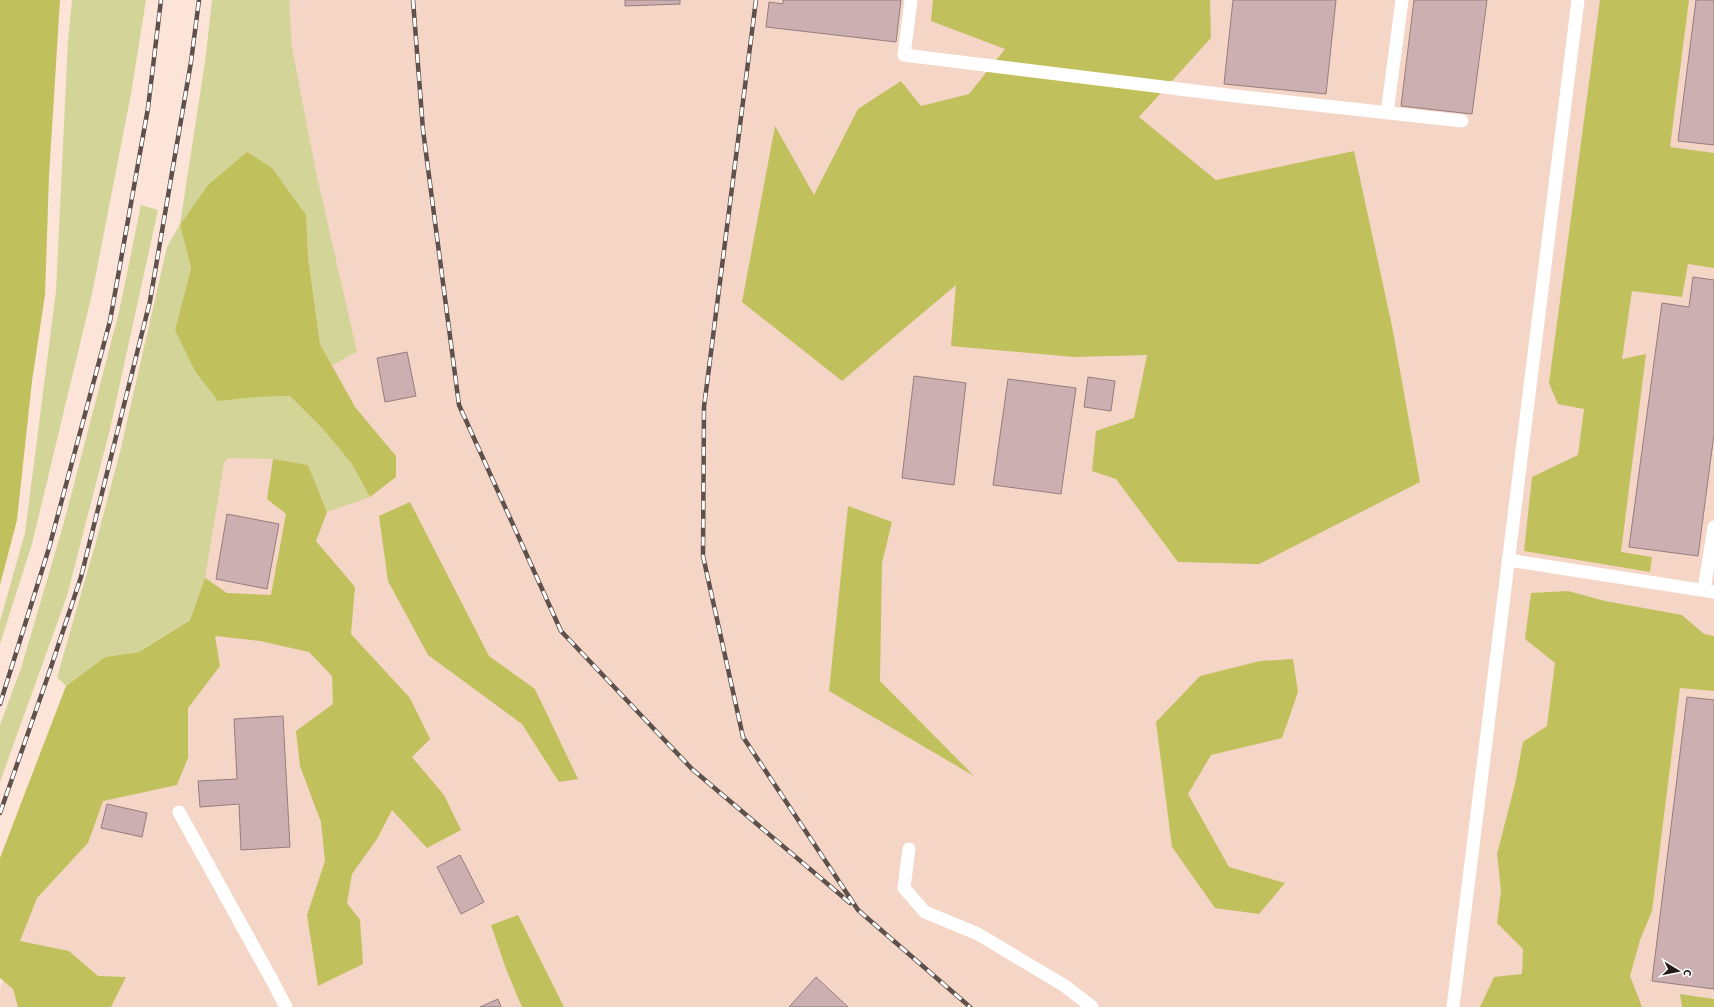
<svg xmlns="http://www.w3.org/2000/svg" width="1714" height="1007" viewBox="0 0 1714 1007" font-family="'Source Sans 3',sans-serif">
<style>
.built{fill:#f5d5c6}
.green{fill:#d3d598}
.forest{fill:#c0c05c}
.building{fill:#ccb0b1;stroke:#967c7d}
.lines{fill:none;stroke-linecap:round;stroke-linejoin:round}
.lane{stroke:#fff;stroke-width:13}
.rail-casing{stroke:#5e514b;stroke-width:4.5}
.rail{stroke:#fff;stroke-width:3;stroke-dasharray:9;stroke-linecap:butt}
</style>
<rect width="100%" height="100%" fill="#fde4d9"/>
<path class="built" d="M 289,0 L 1714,0 L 1714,1007 L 0,1007 L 0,989 L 37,898 L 88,843 L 109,737 L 224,463 L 228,458 Z"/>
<path class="green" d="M 72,0 L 146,0 L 131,94 L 92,294 L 32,544 L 0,644 L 0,621 L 25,533 L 56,291 L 68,40 Z
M 212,0 L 289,0 L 292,48 L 316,172 L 357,352 L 332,365 L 320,344 L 308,257 L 306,215 L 180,224 L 191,268 L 175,330 L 256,397 L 290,396 L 323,429 L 352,464 L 370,497 L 327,512 L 308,465 L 273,459 L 228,458 L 224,463 L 205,578 L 190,619 L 139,652 L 105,657 L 66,686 L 57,677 L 96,542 L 120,452 L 167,247 L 180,224 L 205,62 Z
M 141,205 L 158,210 L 110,429 L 67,596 L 0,782 L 0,725 L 21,668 L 63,526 L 119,312 Z"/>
<path class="forest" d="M 0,0 L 60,0 L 49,176 L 45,295 L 32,381 L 17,520 L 0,585 Z
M 933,0 L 1210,0 L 1211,38 L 1139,117 L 1216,180 L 1354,151 L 1392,326 L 1420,482 L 1259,564 L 1178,562 L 1116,479 L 1092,471 L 1096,431 L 1134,418 L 1147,355 L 1074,357 L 951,346 L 956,285 L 842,381 L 742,302 L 775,126 L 814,195 L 858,109 L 901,81 L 921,106 L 969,94 L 1005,49 L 931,21 Z
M 1600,0 L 1689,0 L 1670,147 L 1714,153 L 1714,268 L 1688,264 L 1682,297 L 1632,291 L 1622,359 L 1646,354 L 1621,552 L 1652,557 L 1650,572 L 1524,551 L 1532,477 L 1578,455 L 1584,409 L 1558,404 L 1549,383 Z
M 247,152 L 272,168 L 306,215 L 308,257 L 320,344 L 355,407 L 396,456 L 396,477 L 370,497 L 352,464 L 323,429 L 290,396 L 256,397 L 218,401 L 195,371 L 175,330 L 191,268 L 180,225 L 208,185 Z
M 273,459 L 308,465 L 327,512 L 316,541 L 355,587 L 351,634 L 410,698 L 430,739 L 412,757 L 444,795 L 461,830 L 427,848 L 392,810 L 377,839 L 352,874 L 347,903 L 360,920 L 363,964 L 318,986 L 307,915 L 325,861 L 321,822 L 300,766 L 296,731 L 333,704 L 332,676 L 309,652 L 260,641 L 215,636 L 220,666 L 188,708 L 188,758 L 177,785 L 103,801 L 88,843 L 37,898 L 20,941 L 69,951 L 98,976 L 126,977 L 111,1007 L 18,1007 L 13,989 L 0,978 L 0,858 L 66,686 L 105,657 L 139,652 L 190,620 L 205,578 L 227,593 L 271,595 L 286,514 L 267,499 Z
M 410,502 L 489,656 L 535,689 L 578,779 L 559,782 L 522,724 L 428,655 L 388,581 L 379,516 Z
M 848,506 L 892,522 L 882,563 L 880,681 L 974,776 L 829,691 Z
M 1568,591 L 1605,601 L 1682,615 L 1704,634 L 1714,636 L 1714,691 L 1680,688 L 1652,911 L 1640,940 L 1630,976 L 1642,1007 L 1480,1007 L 1494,977 L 1522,974 L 1523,949 L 1497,923 L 1501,891 L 1497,854 L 1515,784 L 1523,742 L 1547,726 L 1555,663 L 1525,639 L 1531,593 Z
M 1293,659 L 1298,692 L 1282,738 L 1211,755 L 1188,794 L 1229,867 L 1285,883 L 1259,914 L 1215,908 L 1172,847 L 1156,722 L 1200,676 L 1260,661 Z
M 518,915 L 564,1007 L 522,1007 L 506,969 L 491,925 Z
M 1680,994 L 1714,999 L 1714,1007 L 1682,1007 Z"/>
<path class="building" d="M 625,0 L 680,0 L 680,4 L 625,6 Z
M 783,0 L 901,0 L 896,42 L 766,27 L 769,2 L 783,4 Z
M 1233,0 L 1336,0 L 1326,94 L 1224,84 Z
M 1414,0 L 1487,0 L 1472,114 L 1401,106 Z
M 1696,0 L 1714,0 L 1714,145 L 1678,141 Z
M 1693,277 L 1714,280 L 1714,434 L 1698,556 L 1629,547 L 1662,303 L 1689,307 Z
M 407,352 L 416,396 L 385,402 L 377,358 Z
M 914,376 L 966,383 L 954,485 L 902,478 Z
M 1088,377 L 1115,381 L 1111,411 L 1084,407 Z
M 1008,379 L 1076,388 L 1061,494 L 993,485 Z
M 227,514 L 279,524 L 267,589 L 216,579 Z
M 1687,697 L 1714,700 L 1714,989 L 1652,981 Z
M 283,716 L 290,847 L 241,850 L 239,804 L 200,807 L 198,781 L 237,779 L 234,719 Z
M 107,804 L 147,813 L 142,837 L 101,828 Z
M 460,855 L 484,902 L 461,914 L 437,867 Z
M 816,977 L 848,1007 L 789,1007 Z
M 498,999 L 501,1007 L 480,1007 Z"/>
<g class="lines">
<path class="lane" d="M 911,0 L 904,55 L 1244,97 L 1462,121
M 1387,113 L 1402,0
M 1508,560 L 1714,592
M 1704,590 L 1714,527
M 179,812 L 273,982 L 286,1007
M 909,849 L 904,888 L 925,912 L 978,934 L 1065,986 L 1092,1007
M 1453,1007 L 1578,0"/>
<g class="rail-casing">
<path id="rail" d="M 413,0 L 423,130 L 459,405 L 561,631 L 692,769 L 850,903
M 756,0 L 704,407 L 703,556 L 743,737 L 858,910 L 970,1007
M 0,704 L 49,548 L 110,321 L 148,108 L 161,0
M 0,813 L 48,676 L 81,577 L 150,301 L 191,62 L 199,0"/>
</g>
<use href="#rail" class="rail"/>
</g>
<g transform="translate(1678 971) rotate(100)" stroke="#ffffff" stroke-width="3" paint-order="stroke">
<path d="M0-3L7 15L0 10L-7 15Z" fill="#241b17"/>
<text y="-6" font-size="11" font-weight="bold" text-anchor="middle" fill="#241b17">С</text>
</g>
</svg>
